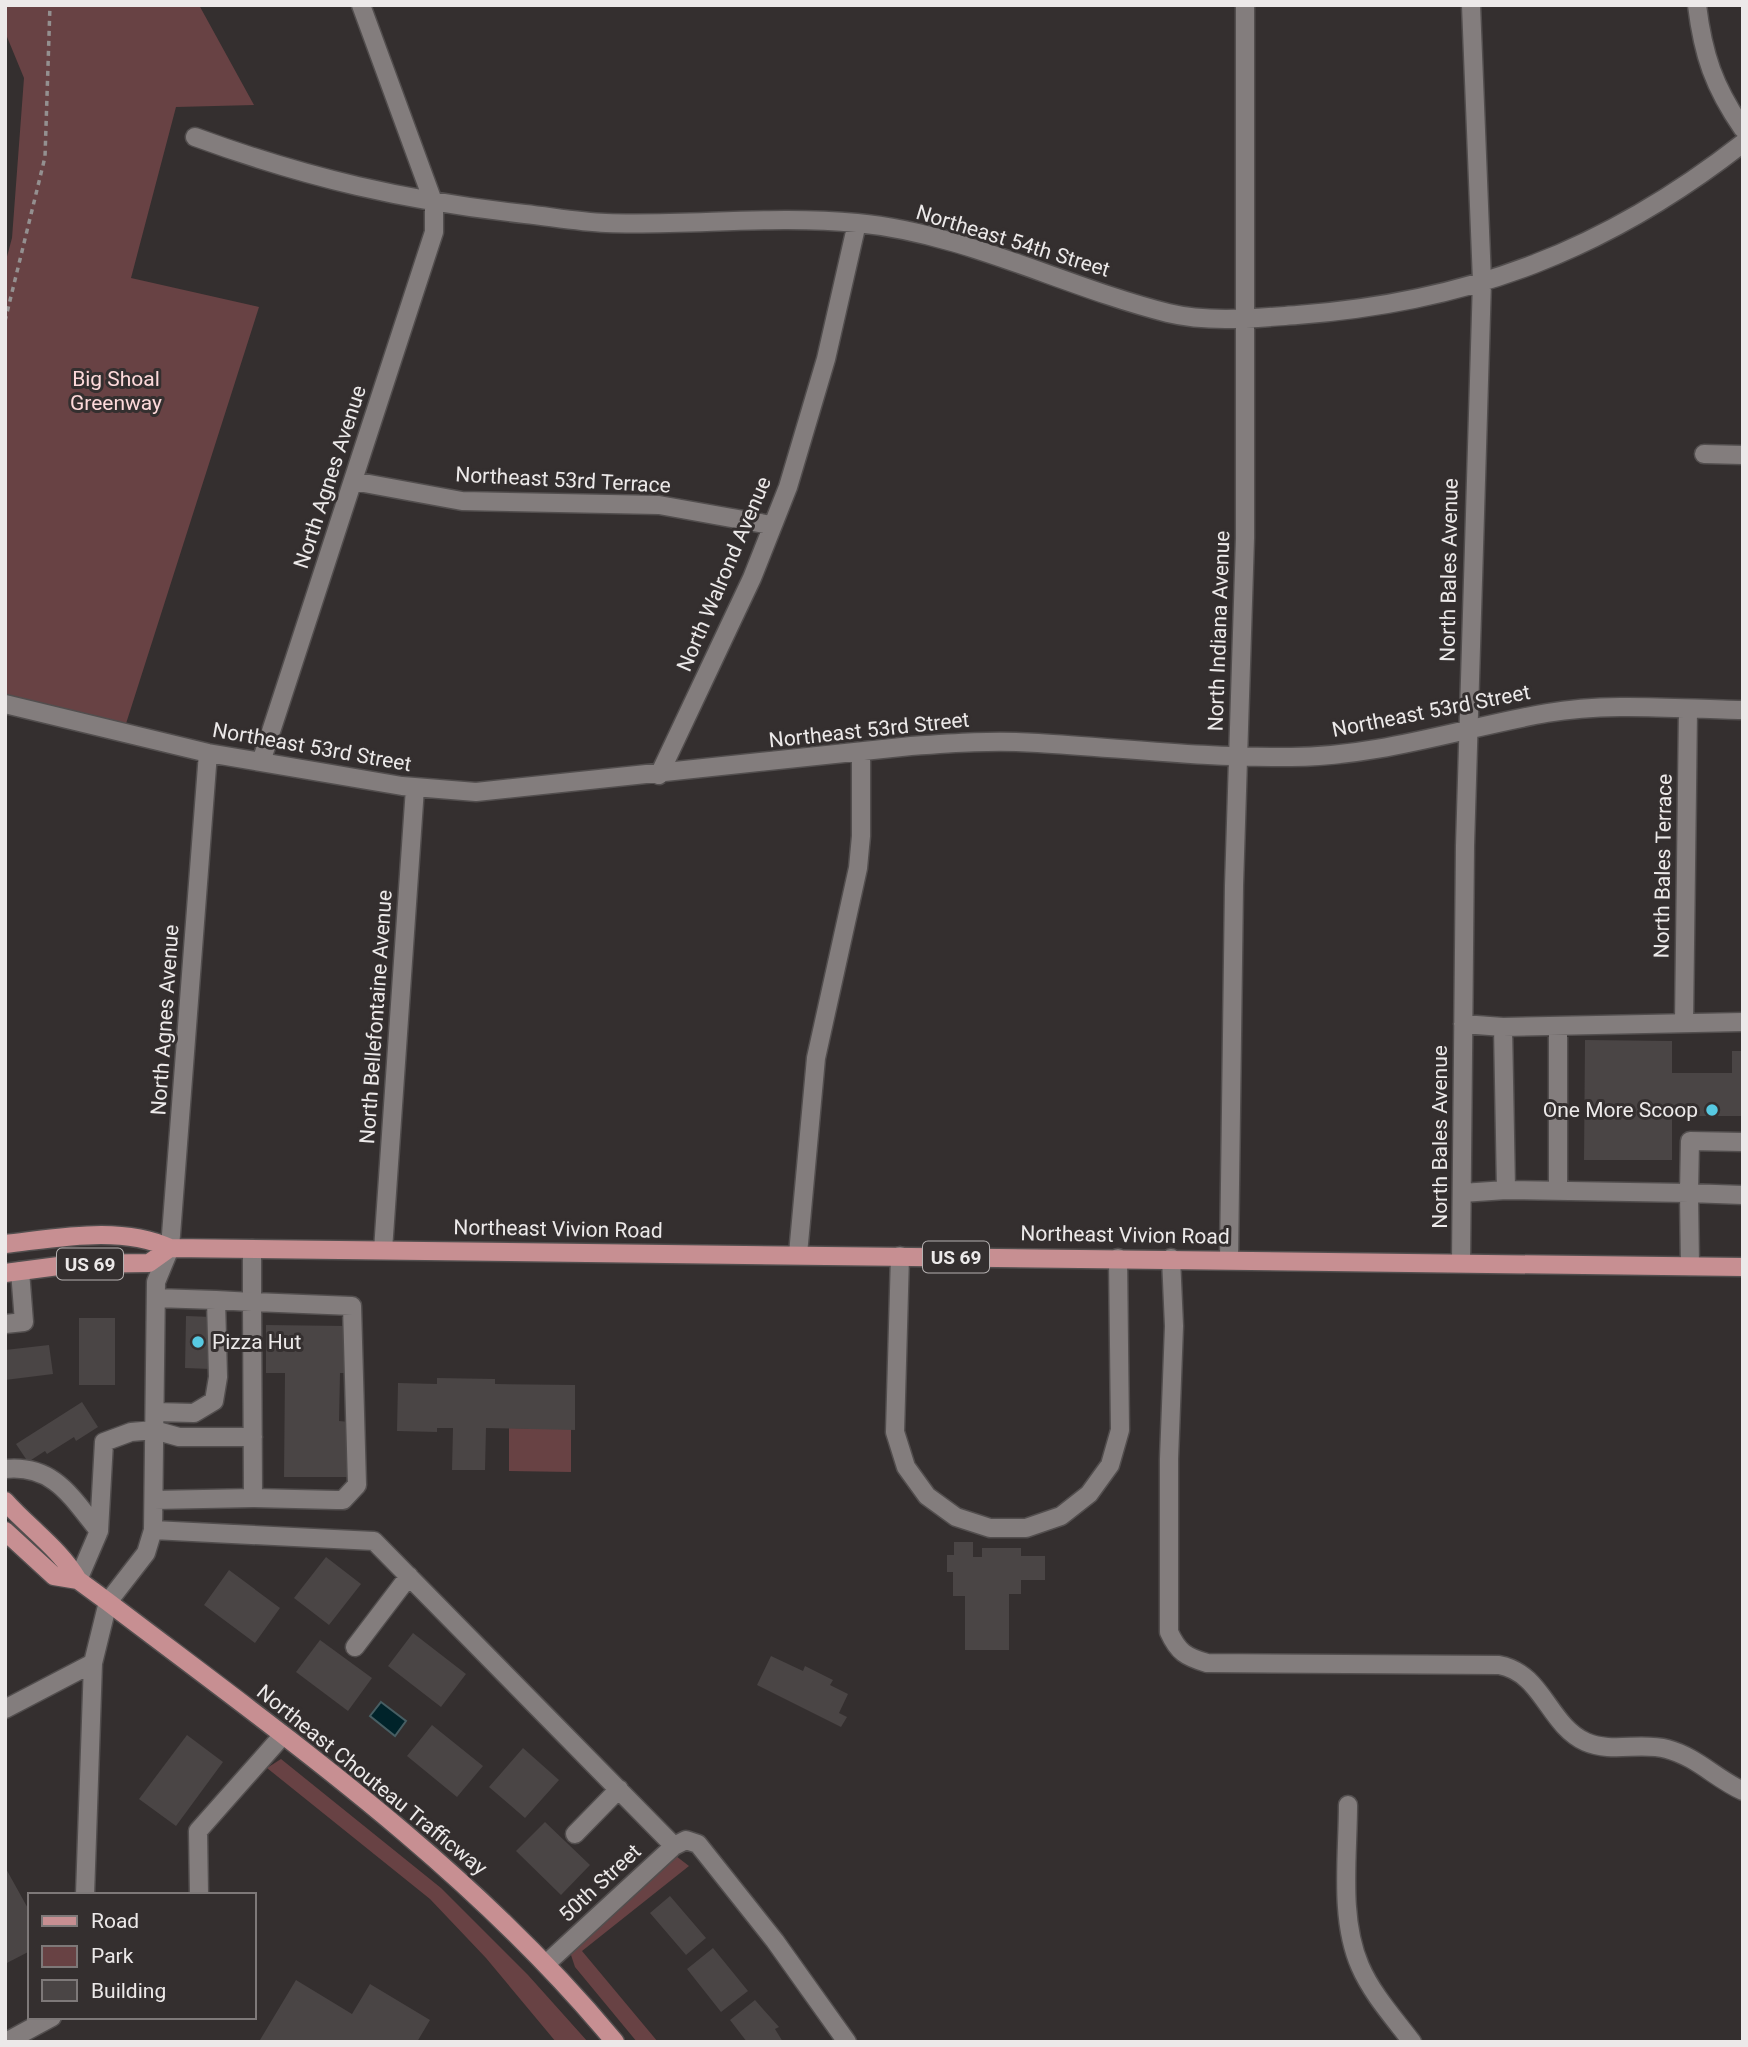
<svg xmlns="http://www.w3.org/2000/svg" width="1748" height="2047" viewBox="0 0 1748 2047" font-family="Roboto,sans-serif">
<style>
.green{fill:#684244}
.water{fill:#00232a;stroke:#475e63;stroke-width:2}
.building{fill:#4a4545}
.lines{fill:none;stroke-linecap:round;stroke-linejoin:round}
.minor-casing{stroke:#524e4e;stroke-width:21}
.major-casing{stroke:#524e4e;stroke-width:21}
.path{stroke:#949090;stroke-width:3.5;stroke-dasharray:5 5;stroke-linecap:butt}
.minor{stroke:#837d7d;stroke-width:18}
.major{stroke:#c78f92;stroke-width:18}
.poi-dot{fill:#57c9e2;stroke:#342f2f;stroke-width:2.5}
.labels{text-anchor:middle;dominant-baseline:central;stroke-width:6;stroke-linejoin:round;paint-order:stroke}
.shield{fill:#342f2f;stroke:#b5b1b1;stroke-width:2}
.shield-label{font-size:19px;font-weight:bold;fill:#ece9e9}
.street-label{font-size:21px;fill:#ece9e9;stroke:#342f2f}
.park-label{font-size:21px;fill:#fdd9da;stroke:#342f2f}
.poi-label{font-size:21px;fill:#ece9e9;stroke:#342f2f;text-anchor:end}
</style>
<rect width="100%" height="100%" fill="#342f2f"/>
<path class="green" d="M 5,5 L 199,5 L 254,105 L 176,107 L 131,278 L 259,307 L 123,733 L 5,698 L 5,264 L 12,238 L 24,78 L 5,32 Z
M 509,1428 L 571,1429 L 571,1472 L 509,1471 Z
M 281,1759 L 441,1888 L 528,1975 L 588,2042 L 556,2042 L 486,1958 L 430,1899 L 267,1768 Z
M 676,1856 L 689,1866 L 582,1951 L 658,2042 L 637,2042 L 575,1967 L 570,1952 Z"/>
<path class="water" d="M 381,1702 L 406,1721 L 395,1736 L 370,1716 Z"/>
<path class="building" d="M 1585,1040 L 1672,1041 L 1672,1073 L 1732,1073 L 1732,1051 L 1743,1051 L 1743,1116 L 1672,1116 L 1672,1160 L 1584,1160 Z
M 186,1316 L 212,1317 L 211,1369 L 185,1368 Z
M 79,1318 L 115,1318 L 115,1385 L 79,1385 Z
M 266,1325 L 347,1326 L 346,1373 L 340,1373 L 339,1421 L 349,1422 L 349,1477 L 284,1477 L 285,1373 L 266,1373 Z
M 49,1345 L 53,1374 L 5,1380 L 5,1350 Z
M 437,1378 L 495,1379 L 495,1384 L 575,1385 L 575,1430 L 486,1428 L 485,1470 L 452,1470 L 453,1428 L 437,1428 L 437,1432 L 397,1431 L 398,1383 L 437,1384 Z
M 82,1402 L 98,1427 L 76,1441 L 74,1437 L 47,1454 L 45,1451 L 28,1462 L 16,1444 Z
M 954,1542 L 973,1542 L 973,1557 L 982,1557 L 982,1548 L 1021,1548 L 1021,1556 L 1045,1556 L 1045,1580 L 1021,1580 L 1021,1594 L 1009,1594 L 1009,1650 L 965,1650 L 965,1596 L 953,1596 L 953,1572 L 947,1572 L 947,1555 L 954,1555 Z
M 326,1557 L 361,1584 L 329,1625 L 294,1598 Z
M 229,1570 L 280,1608 L 255,1643 L 204,1605 Z
M 413,1633 L 466,1674 L 441,1707 L 388,1666 Z
M 320,1640 L 372,1678 L 348,1711 L 296,1672 Z
M 771,1656 L 803,1671 L 805,1666 L 833,1680 L 830,1685 L 848,1694 L 839,1713 L 847,1717 L 841,1727 L 757,1685 Z
M 432,1725 L 483,1766 L 457,1797 L 407,1756 Z
M 187,1735 L 223,1762 L 176,1826 L 139,1799 Z
M 523,1748 L 559,1780 L 525,1818 L 489,1787 Z
M 545,1822 L 590,1865 L 561,1895 L 516,1851 Z
M 5,1867 L 30,1912 L 30,1951 L 5,1964 Z
M 670,1896 L 706,1938 L 686,1955 L 650,1913 Z
M 713,1948 L 748,1991 L 721,2012 L 687,1969 Z
M 296,1980 L 352,2014 L 370,1984 L 430,2020 L 417,2042 L 262,2042 L 260,2040 Z
M 755,2000 L 779,2027 L 775,2029 L 783,2042 L 747,2042 L 730,2020 Z"/>
<g class="lines">
<g class="minor-casing">
<path id="minor" d="M 1697,5 C 1703,55 1714,87 1743,129
M 195,137 C 307,178 406,201 525,214 C 552,217 579,222 606,223 C 689,226 774,215 857,223 C 965,233 1064,287 1168,313 C 1209,323 1256,318 1297,315 C 1470,302 1606,250 1743,143
M 1704,454 L 1743,455
M 353,481 L 462,501 L 659,505 L 771,525
M 5,704 L 208,753 L 402,786 L 476,792 L 911,746 C 953,743 995,740 1038,743 C 1122,748 1206,758 1291,757 C 1378,757 1462,728 1547,713 C 1610,702 1679,709 1743,710
M 208,753 L 170,1248 L 156,1282 L 153,1530 L 374,1541 L 674,1846
M 261,762 L 434,232 L 434,204 L 361,5
M 659,775 L 752,578 L 788,487 L 826,359 L 857,223
M 1684,1023 L 1688,709
M 1503,1027 L 1743,1022
M 1506,1190 L 1689,1193 L 1690,1141 L 1743,1142
M 1558,1191 L 1558,1026
M 1462,1193 L 1506,1190 L 1503,1027 L 1463,1024
M 383,1250 L 415,788
M 798,1254 L 816,1058 L 858,868 L 861,836 L 861,752
M 900,1256 L 895,1432 L 906,1467 L 927,1496 L 956,1517 L 990,1528 L 1026,1528 L 1061,1516 L 1089,1494 L 1110,1465 L 1120,1430 L 1118,1258
M 1171,1258 L 1174,1326 L 1169,1459 L 1169,1632 C 1178,1652 1186,1657 1207,1663 L 1499,1665 C 1543,1673 1548,1725 1586,1742 C 1611,1753 1641,1742 1667,1749 C 1697,1757 1716,1779 1743,1791
M 1229,1259 L 1234,886 L 1245,538 L 1245,5
M 1461,1263 L 1465,846 L 1482,281 L 1471,5
M 1690,1266 L 1689,1193 L 1743,1195
M 216,1300 L 252,1302 L 253,1498
M 5,1324 L 24,1322 L 20,1271
M 155,1412 L 194,1413 L 214,1401 L 218,1377 L 216,1300 L 156,1298
M 5,1469 C 54,1464 72,1498 99,1531
M 154,1500 L 253,1498 L 336,1500 L 343,1500 L 357,1485 L 352,1306 L 252,1302 L 252,1249
M 78,1580 L 99,1531 L 104,1442 L 131,1432 L 154,1430 L 179,1437 L 253,1437
M 355,1647 L 409,1576
M 5,1709 L 93,1663
M 1348,1805 C 1348,1856 1339,1918 1360,1966 C 1372,1994 1394,2018 1412,2042
M 575,1834 L 619,1789
M 85,1895 L 93,1663 L 108,1602 L 146,1553 L 153,1530
M 199,1895 L 198,1831 L 283,1735
M 547,1963 L 674,1846 L 686,1840 L 698,1844 L 775,1941 L 847,2042
M 6,2042 L 52,2017"/>
</g>
<g class="major-casing">
<path id="major" d="M 5,1244 C 58,1238 121,1225 170,1248 L 1743,1267
M 5,1273 L 74,1264 L 149,1263 L 170,1248
M 5,1501 C 29,1528 60,1549 78,1580
M 5,1531 L 54,1576 L 78,1580 L 108,1602 C 287,1738 470,1867 615,2042"/>
</g>
<path class="path" d="M 5,321 L 45,157 L 50,5"/>
<use href="#minor" class="minor"/>
<use href="#major" class="major"/>
</g>
<g class="poi-dot">
<circle cx="1712" cy="1110" r="7"/>
<circle cx="198" cy="1342" r="7"/>
</g>
<g class="labels">
<g class="shield">
<rect x="923" y="1241.5" width="66" height="31" rx="5"/>
<rect x="57" y="1248.5" width="66" height="31" rx="5"/>
</g>
<g class="shield-label">
<text x="956" y="1257">US 69</text>
<text x="90" y="1264">US 69</text>
</g>
<g class="street-label">
<text transform="translate(1013 241) rotate(17)">Northeast 54th Street</text>
<text transform="translate(330 477) rotate(-72)">North Agnes Avenue</text>
<text transform="translate(563 480) rotate(3)">Northeast 53rd Terrace</text>
<text transform="translate(1449 570) rotate(-89)">North Bales Avenue</text>
<text transform="translate(724 574) rotate(-67)">North Walrond Avenue</text>
<text transform="translate(1219 631) rotate(-88)">North Indiana Avenue</text>
<text transform="translate(1431 711) rotate(-11)">Northeast 53rd Street</text>
<text transform="translate(869 730) rotate(-6)">Northeast 53rd Street</text>
<text transform="translate(312 747) rotate(10)">Northeast 53rd Street</text>
<text transform="translate(1663 866) rotate(-89)">North Bales Terrace</text>
<text transform="translate(376 1017) rotate(-86)">North Bellefontaine Avenue</text>
<text transform="translate(165 1020) rotate(-86)">North Agnes Avenue</text>
<text transform="translate(1440 1137) rotate(-90)">North Bales Avenue</text>
<text transform="translate(558 1229) rotate(1)">Northeast Vivion Road</text>
<text transform="translate(1125 1235) rotate(1)">Northeast Vivion Road</text>
<text transform="translate(372 1780) rotate(39)">Northeast Chouteau Trafficway</text>
<text transform="translate(600 1883) rotate(-43)">50th Street</text>
</g>
<g class="park-label">
<text x="116" y="379">Big Shoal<tspan x="116" dy="24">Greenway</tspan></text>
</g>
<g class="poi-label">
<text x="1698" y="1110">One More Scoop</text>
<text x="212" y="1342" text-anchor="start">Pizza Hut</text>
</g>
</g>
<rect width="1748" height="2047" fill="none" stroke="#ece9e9" stroke-width="14"/>
<rect x="28" y="1893" width="228" height="126" fill="#342f2f" stroke="#7e7979" stroke-width="2"/>
<rect x="42" y="1916" width="35" height="10" fill="#c78f92" stroke="#7e7979" stroke-width="2"/>
<text x="91" y="1928" font-size="21" fill="#ece9e9">Road</text>
<rect x="42" y="1946" width="35" height="21" fill="#684244" stroke="#7e7979" stroke-width="2"/>
<text x="91" y="1963" font-size="21" fill="#ece9e9">Park</text>
<rect x="42" y="1980" width="35" height="21" fill="#4a4545" stroke="#7e7979" stroke-width="2"/>
<text x="91" y="1998" font-size="21" fill="#ece9e9">Building</text>
</svg>
